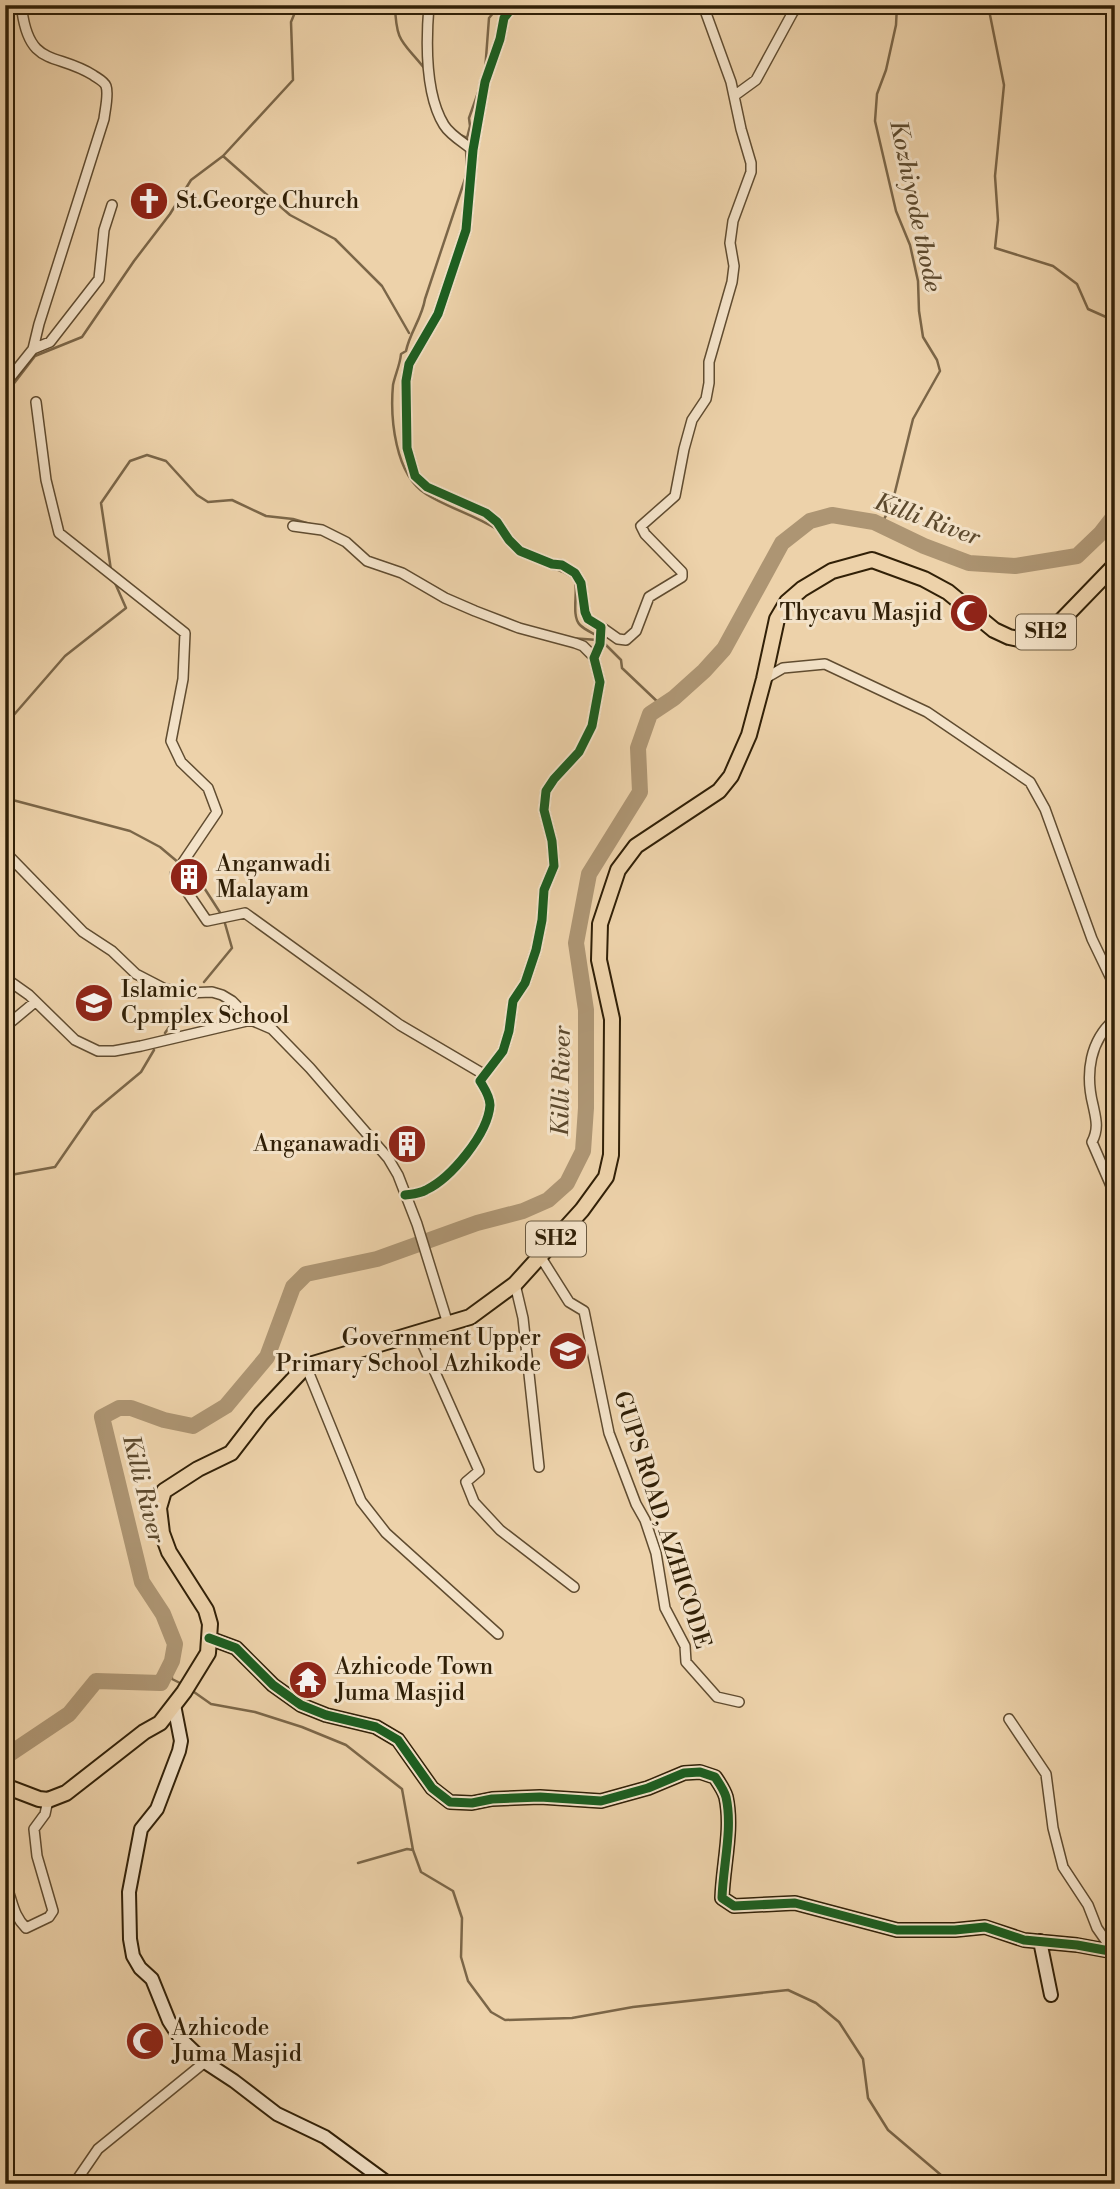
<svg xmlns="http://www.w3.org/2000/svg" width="1120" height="2189" viewBox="0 0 1120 2189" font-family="'Libre Bodoni',serif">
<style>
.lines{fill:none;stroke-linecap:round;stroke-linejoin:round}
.stream{stroke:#7b6648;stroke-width:2.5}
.river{stroke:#ad9573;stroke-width:16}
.street-casing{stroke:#604c30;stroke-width:12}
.secondary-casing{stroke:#312007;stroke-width:16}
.primary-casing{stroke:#312007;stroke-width:18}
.street{stroke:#f3e2c8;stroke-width:9}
.secondary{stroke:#f3e2c8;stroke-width:12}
.primary{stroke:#edd2aa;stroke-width:14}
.cycleway-casing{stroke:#f3e2c8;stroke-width:13}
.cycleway{stroke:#1b5e20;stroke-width:9}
.labels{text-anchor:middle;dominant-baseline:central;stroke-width:6;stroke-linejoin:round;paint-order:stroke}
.shield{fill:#f3e2c8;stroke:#6b5a41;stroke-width:2}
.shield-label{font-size:21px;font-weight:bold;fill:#312007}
.poi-label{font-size:23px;fill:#312007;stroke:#f3e2c8;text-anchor:start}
.street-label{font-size:23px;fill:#312007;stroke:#f3e2c8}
.water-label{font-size:24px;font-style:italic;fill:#5c492d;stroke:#f3e2c8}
</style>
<rect width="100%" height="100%" fill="#edd2aa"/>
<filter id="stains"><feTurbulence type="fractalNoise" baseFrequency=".00286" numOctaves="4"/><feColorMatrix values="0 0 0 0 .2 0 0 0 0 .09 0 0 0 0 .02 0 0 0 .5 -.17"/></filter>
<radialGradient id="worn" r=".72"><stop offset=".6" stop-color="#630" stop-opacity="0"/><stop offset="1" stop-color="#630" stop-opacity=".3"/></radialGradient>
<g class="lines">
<path class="stream" d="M 298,5 L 291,22 L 293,80 L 223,156 L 290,215 L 335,239 L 382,286 L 409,333
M 395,5 C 396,44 403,41 425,69
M 988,5 L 1004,85 L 995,176 L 998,220 L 995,248 L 1053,266 L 1077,284 L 1088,309 L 1115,321
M 485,71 L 489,18 L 500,5
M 458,134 L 467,138 L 467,142
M 467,138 L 470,126 L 469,118 L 480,87
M 466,149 L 467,173 L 425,299 C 422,318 410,332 406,351 L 401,354 C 400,365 395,375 393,385 C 390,418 395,475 426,494 C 448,508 475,515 498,530
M 5,395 L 35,356 L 82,337 L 134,261 L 170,214 L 191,180 L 223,156
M 881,526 L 893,500 L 913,419 L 940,371 L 937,360 L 923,337 L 919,311 L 918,281 L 910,245 L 896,211 L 875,121 L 877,94 L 886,70 L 896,25 L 897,5
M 534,561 C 548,569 563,568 575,580 C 578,593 571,616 580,625 C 585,630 593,633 599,637
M 111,570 L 101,503 L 130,461 L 147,455 L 166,461 L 197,495 L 208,502 L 232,500 L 266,516 L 293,519 L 317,526
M 415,576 L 440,590
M 570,638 L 598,640
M 604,643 L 621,660 L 622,668 L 662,706
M 5,729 L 12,717 L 65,656 L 126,608 L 115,583
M 5,798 L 130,831 L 160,847 L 179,863 L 192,869 L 221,914
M 204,982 L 232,948 L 224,920
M 165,1033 L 186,1003
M 5,1176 L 55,1167 L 93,1112 L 141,1072 L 154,1050
M 171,1665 L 172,1679 L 180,1683
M 194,1692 L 211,1704 L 255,1712 L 302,1727 L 346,1745 L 402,1789 L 413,1850 L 407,1849 L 358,1863
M 413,1850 L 421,1872 L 453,1891 L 462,1918 L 461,1957 L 468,1981 L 491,2012 L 505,2020 L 572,2018 L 633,2007 L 788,1990 L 816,2003 L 839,2022 L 863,2059 L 868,2098 L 888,2130 L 941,2175 L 958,2184"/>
<path class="river" d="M 5,1757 L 69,1714 L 96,1681 L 161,1683 L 172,1661 L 175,1644 L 163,1614 L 142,1582 L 102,1417 L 119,1408 L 131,1408 L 164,1420 L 193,1426 L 226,1406 L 267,1357 L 293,1287 L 306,1274 L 377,1259 L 477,1223 L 523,1211 L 548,1200 L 567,1183 L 583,1151 L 586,1108 L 586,1010 L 576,943 L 589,874 L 640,792 L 638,748 L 650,714 L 674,698 L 704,671 L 724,649 L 782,543 L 810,521 L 832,515 L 874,522 L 924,546 L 969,563 L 1015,566 L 1077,556 L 1101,533 L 1115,515"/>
<g class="street-casing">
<path id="street" d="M 429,5 C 426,41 425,94 444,125 C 450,135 464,143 473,150
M 734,96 L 756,80 L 793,12 L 800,5
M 33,349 L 50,342 L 99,279 L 104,230 L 112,205
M 5,384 L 33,349 L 39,324 L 104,119 C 105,110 109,94 106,86 C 104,81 97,78 93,75 C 56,52 30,68 22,11 L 25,5
M 36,402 L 46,480 L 59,533 L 185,633 L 183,679 L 171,741 L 181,762 L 208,788 L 217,812 L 175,874 L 207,921 L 245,913 L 400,1025 L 485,1075
M 293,526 L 322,530 L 346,542 L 367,561 L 402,573 L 445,598 L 475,611 L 519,628 L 575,643 L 583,646 L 594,657
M 601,627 L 618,639 L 626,640 L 636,631 L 649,597 L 682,577 L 682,572 L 645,534 L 641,526 L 675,496 L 684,449 L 692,420 L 706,399 L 709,383 L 709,362 L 732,282 L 734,266 L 730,243 L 733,221 L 751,172 L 751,163 L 741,129 L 731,82 L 703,5
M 764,679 L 783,668 L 825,664 L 927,712 L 1030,782 L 1045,809 L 1092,939 L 1115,987
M 5,852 L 83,932 L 112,951 L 136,974 L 165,989 L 186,993 L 212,992 L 222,995 L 232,1001 L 251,1020
M 5,978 L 29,995 L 75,1040 L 98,1051 L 114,1051 L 141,1046 L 251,1020 L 272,1029 L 310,1068 L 388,1158 L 398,1175 L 417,1224 L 448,1324
M 1115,1019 C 1090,1040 1085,1073 1093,1105 C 1096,1119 1099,1128 1092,1142 L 1115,1195
M 5,1027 L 35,1002
M 405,1195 C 412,1194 419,1194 426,1190 C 451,1178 488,1134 490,1105 C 490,1096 484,1088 480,1081 L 503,1051 L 509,1031 L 513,1001 L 525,983 L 536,950 L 542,920 L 544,890 L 554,866 L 552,841 L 544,810 L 546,791 L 554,779 L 579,752 L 592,726 L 600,682 L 594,658 L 600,644 L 601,627 L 588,619 L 585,612 L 581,583 L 575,573 L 562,565 L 552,564 L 520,551 L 509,540 L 497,522 L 486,513 L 427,487 L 415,476 L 407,448 L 406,381 L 409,364 L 438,314 L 466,230 L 473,150 L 485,82 L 500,39 L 504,18 L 514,5
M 540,1256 L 569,1302 L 584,1311 L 609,1433 L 636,1504 L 645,1520 L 656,1553 L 665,1608 L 685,1646 L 686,1662 L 717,1697 L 739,1702
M 515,1284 L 523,1318 L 539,1467
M 418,1334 L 479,1471 L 466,1482 L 474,1502 L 500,1530 L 574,1587
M 306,1366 L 361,1501 L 386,1533 L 498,1634
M 1009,1719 L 1046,1774 L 1053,1828 L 1063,1867 L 1088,1905 L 1097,1928 L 1113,1951
M 5,1883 C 13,1900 12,1914 26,1928 L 49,1917 L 53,1911 L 37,1856 L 34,1829 L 45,1814 L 48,1800
M 74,2184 L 98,2149 L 205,2062"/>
</g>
<g class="secondary-casing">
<path id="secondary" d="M 209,1638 L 236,1648 L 273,1685 L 301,1705 L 326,1715 L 376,1727 L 398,1740 L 432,1788 L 450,1802 L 472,1803 L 492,1799 L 540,1797 L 601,1801 L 648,1788 L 684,1773 L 700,1772 L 715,1777 C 719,1783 724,1790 726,1797 C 733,1829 723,1865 722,1898 L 734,1906 L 795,1903 L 897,1930 L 955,1930 L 985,1927 L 1024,1940 L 1077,1945 L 1115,1952
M 174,1705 L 181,1741 L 179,1751 L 157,1809 L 141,1829 L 129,1892 L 130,1939 L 133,1956 L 140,1968 L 152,1979 L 169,2021 L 180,2038 L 205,2062 L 234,2081 L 277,2114 L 325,2137 L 389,2184
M 1040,1941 L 1051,1995"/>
</g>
<g class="primary-casing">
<path id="primary" d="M 5,1786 L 39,1799 L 48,1800 L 66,1793 L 144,1732 L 160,1723 L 184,1692 L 208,1653 L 210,1624 L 206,1610 L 169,1552 L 162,1533 L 159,1508 L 164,1491 L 198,1469 L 231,1453 L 261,1414 L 306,1366 L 470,1317 L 515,1284 L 582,1210 L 606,1177 L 611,1155 L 612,1019 L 599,960 L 600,924 L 618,870 L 636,846 L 719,791 L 731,776 L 749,735 L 764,679 L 777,619 L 787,602 L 802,589 L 832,571 L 872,560 L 924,579 L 948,592 L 994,630 L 1009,637 L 1024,640 L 1038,637 L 1058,624 L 1115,565"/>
</g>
<use href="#street" class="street"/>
<use href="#secondary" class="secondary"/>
<use href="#primary" class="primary"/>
<g class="cycleway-casing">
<path id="cycleway" d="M 405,1195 C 412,1194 419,1194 426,1190 C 451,1178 488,1134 490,1105 C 490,1096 484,1088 480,1081 L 503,1051 L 509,1031 L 513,1001 L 525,983 L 536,950 L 542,920 L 544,890 L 554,866 L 552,841 L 544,810 L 546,791 L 554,779 L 579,752 L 592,726 L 600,682 L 594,658 L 600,644 L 601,627 L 588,619 L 585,612 L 581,583 L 575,573 L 562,565 L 552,564 L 520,551 L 509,540 L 497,522 L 486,513 L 427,487 L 415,476 L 407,448 L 406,381 L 409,364 L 438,314 L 466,230 L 473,150 L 485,82 L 500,39 L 504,18 L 514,5
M 209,1638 L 236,1648 L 273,1685 L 301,1705 L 326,1715 L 376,1727 L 398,1740 L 432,1788 L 450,1802 L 472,1803 L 492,1799 L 540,1797 L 601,1801 L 648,1788 L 684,1773 L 700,1772 L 715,1777 C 719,1783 724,1790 726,1797 C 733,1829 723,1865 722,1898 L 734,1906 L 795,1903 L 897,1930 L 955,1930 L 985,1927 L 1024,1940 L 1077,1945 L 1115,1952"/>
</g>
<use href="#cycleway" class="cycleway"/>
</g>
<defs>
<g id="church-disc" transform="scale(2.0125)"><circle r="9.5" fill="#8f2418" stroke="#f3e2c8"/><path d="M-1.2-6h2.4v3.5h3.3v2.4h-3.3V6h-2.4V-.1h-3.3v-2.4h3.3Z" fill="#fff"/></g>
<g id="mosque-disc" transform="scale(2.0125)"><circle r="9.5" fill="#8f2418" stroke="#f3e2c8"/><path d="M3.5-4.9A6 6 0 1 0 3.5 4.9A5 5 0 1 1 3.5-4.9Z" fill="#fff"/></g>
<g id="building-disc" transform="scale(2.0125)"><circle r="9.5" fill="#8f2418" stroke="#f3e2c8"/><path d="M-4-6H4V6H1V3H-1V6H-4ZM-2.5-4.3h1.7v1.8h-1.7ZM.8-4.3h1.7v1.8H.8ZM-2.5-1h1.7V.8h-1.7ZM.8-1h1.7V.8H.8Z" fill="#fff"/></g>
<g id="school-disc" transform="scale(2.0125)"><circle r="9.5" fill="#8f2418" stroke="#f3e2c8"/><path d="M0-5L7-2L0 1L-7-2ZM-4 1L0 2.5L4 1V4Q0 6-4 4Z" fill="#fff"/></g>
<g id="temple-disc" transform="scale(2.0125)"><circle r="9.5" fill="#8f2418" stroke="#f3e2c8"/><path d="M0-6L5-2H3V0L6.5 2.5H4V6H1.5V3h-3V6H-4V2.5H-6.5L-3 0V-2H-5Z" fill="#fff"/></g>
</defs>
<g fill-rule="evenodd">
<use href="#church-disc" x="149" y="201"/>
<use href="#mosque-disc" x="969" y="613"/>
<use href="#building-disc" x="189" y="877"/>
<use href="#school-disc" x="94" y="1003"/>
<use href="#building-disc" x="407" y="1144"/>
<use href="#school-disc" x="568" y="1351"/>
<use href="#temple-disc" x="308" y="1680"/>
<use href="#mosque-disc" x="145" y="2041"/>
</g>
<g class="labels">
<g class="shield">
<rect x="1016" y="614.5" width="60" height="35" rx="5"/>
<rect x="526" y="1221.5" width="60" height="35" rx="5"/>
</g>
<g class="shield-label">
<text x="1046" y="632">SH2</text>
<text x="556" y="1239">SH2</text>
</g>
<g class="poi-label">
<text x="176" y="201">St.George Church</text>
<text x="942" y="613" text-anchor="end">Thycavu Masjid</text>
<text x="216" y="864">Anganwadi<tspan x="216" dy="26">Malayam</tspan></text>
<text x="121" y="990">Islamic<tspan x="121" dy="26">Cpmplex School</tspan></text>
<text x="380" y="1144" text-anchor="end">Anganawadi</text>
<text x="541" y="1338" text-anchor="end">Government Upper<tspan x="541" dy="26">Primary School Azhikode</tspan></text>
<text x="335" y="1667">Azhicode Town<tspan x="335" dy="26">Juma Masjid</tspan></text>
<text x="172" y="2028">Azhicode<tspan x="172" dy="26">Juma Masjid</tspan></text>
</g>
<g class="street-label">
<text transform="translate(662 1520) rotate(72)">GUPS ROAD, AZHICODE</text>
</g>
<g class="water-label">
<text transform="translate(915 206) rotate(78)">Kozhiyode thode</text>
<text transform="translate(927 520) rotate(20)">Killi River</text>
<text transform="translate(562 1081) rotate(-89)">Killi River</text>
<text transform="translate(143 1489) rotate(76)">Killi River</text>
</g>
</g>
<rect width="1120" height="2189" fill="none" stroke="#edd2aa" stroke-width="28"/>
<rect x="7" y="7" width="1106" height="2175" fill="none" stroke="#312007" stroke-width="3.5"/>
<rect x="14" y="14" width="1092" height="2161" fill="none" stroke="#312007" stroke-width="2"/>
<rect width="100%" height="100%" filter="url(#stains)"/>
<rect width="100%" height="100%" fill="url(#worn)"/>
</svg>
